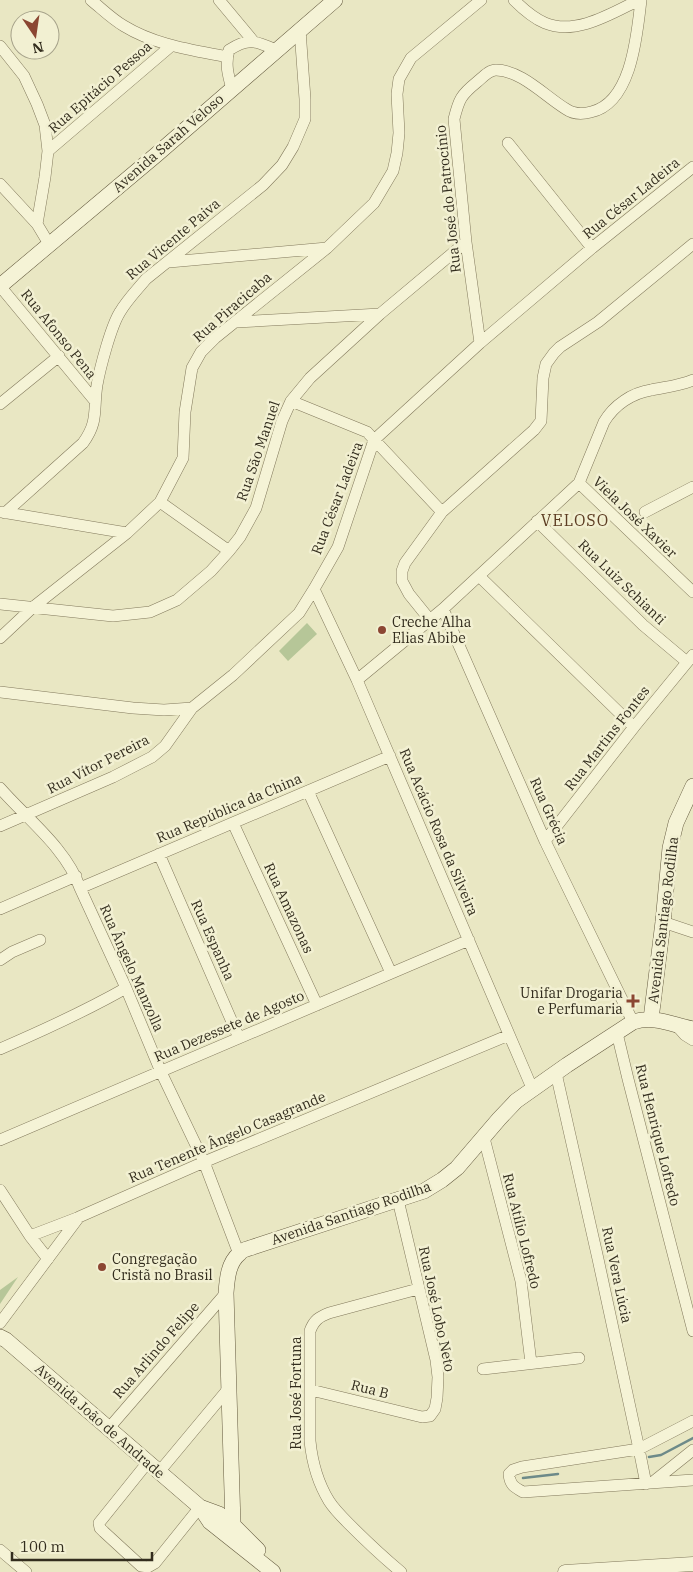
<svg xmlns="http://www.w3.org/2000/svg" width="693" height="1572" viewBox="0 0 693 1572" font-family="'IBM Plex Serif',serif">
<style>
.green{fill:#b6c698}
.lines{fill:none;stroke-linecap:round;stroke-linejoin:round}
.stream{stroke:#6d8a89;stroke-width:2.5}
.minor-casing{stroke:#82795c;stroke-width:12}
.tertiary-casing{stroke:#82795c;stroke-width:15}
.secondary-casing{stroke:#645a3f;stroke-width:16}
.minor{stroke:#f5f3d6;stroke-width:11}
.tertiary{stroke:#f5f3d6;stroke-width:14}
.secondary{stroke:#f5f3d6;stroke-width:15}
.poi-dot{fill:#8b4632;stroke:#f2f0d2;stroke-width:2}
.labels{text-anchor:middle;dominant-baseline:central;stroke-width:5;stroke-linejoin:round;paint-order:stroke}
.street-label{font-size:14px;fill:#332d1e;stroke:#f2f0d2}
.poi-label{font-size:14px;fill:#332d1e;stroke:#f2f0d2;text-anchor:start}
.quarter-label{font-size:16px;letter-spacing:1px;fill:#5c3c22;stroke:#f2f0d2}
</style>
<rect width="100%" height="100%" fill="#e9e7c3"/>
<path class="green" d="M 307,623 L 317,634 L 288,661 L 279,651 Z
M 18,1277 L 0,1304 L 0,1290 Z"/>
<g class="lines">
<path class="stream" d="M 649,1457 L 661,1455 L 693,1438
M 523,1478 L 558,1474"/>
<g class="minor-casing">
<path id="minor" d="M 91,0 C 102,9 112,19 124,26 C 155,45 192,50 227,57
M 219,0 L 254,42
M 514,0 C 523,9 533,18 545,23 C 576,36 612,13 639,0
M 0,46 L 24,76 L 37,104 L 45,125 L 48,151 L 45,177 L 37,224
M 232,89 C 228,75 225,64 229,50 C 249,37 256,41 276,50
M 508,143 L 592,248
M 48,151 L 171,46
M 0,184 L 37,224 L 49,244
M 169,262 L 327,248
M 0,286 L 95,401
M 236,322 L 380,314
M 480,343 L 466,242 L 454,119 C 459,99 461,95 477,82 C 483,77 489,70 496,70 C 521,70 546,97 566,109 C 573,114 583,114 591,112 C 632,103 637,34 641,0
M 291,401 L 367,432 L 442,512
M 0,404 L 59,356
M 579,483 L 693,592
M 160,502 L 229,551
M 2,512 L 127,533
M 645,512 L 693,487
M 5,513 L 83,443 C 99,421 93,410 97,385 C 100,368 111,326 120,312 C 127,300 137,290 146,279 L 263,185 L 282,165 L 293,147 L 305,119 L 305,99 L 300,30
M 537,521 L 643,625 L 687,662
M 479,576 L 634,727
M 314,589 L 357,680 L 532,1088
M 0,604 L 113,616 L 150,612 L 177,600 L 211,571 L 229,551 L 240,537 L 256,508 L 282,421 L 291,401 L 310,378 L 380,314 L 466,242
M 443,609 L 545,841 L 633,1022
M 430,620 L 409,594 L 402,581 L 402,571 L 405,563 L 442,512 L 534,430 L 541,421 L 543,378 L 546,364 L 554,353 L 560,347 L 598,322 L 693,244
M 0,638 L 32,608 L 127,533 L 160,502 L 183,458 L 185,412 L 192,368 L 201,352 L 215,338 L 327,248 L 374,203 L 393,171 L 397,153 L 399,133 L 397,94 L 399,79 L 411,58 L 481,0
M 357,680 L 443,609 L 579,483 L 604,422 C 614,405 632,393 651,390 C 665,387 679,386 693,380
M 0,692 L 133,708 L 164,710 L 192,708 L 233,675 L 299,613 L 314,589 L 338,547 L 374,440 L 480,343 L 592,248 L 693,167
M 0,788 C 26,818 67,849 80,888 L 126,988 L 161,1072 L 204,1162 L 239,1254
M 308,791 L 391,973
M 233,823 L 317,1005
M 0,826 L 113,777 L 152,757 L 165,746 L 192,708
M 545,841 L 634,727 L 693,655
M 159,854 L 239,1038
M 80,888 L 390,756
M 0,909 L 76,876
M 663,922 L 693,932
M 0,960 L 12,952 L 40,940
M 677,1026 L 685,1035 L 693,1040
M 617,1033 L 628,1079 L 693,1331
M 0,1049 C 44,1030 84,1012 126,988
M 556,1073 L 598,1259 L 639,1449 L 646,1484
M 484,1138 L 521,1281 L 531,1363
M 0,1140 L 469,940
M 0,1190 L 30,1236 L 48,1259
M 30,1236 L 77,1218
M 0,1323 L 79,1217 L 204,1162 L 509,1035
M 483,1369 L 579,1358
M 311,1390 L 422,1417 L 430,1416 L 435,1409 L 437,1398 L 438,1377 L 436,1360 L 398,1200
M 693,1421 L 639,1449 L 522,1467 L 513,1470 L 509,1474 C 510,1485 514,1487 523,1492 L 693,1480
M 109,1428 L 226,1293
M 148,1462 L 99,1523 L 100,1528 L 104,1532 L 141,1566 L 148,1567 L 155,1563 L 200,1507
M 159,1472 L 229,1388
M 653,1482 L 693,1450
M 0,1550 L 26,1572
M 401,1572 C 383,1557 366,1541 349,1524 C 342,1517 334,1509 329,1501 C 318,1483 312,1461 310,1441 L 310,1331 C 314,1320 319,1317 329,1313 L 418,1289"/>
</g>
<g class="tertiary-casing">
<path id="tertiary" d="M 565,1572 L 693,1564"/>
</g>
<g class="secondary-casing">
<path id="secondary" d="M 0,286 L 156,155 L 335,0
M 651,1019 L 663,922 L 670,848 L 676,823 L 693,786
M 0,1337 L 6,1340 L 200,1507 L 210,1522 L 273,1572
M 200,1507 L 219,1514 L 233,1525 L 258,1550
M 233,1525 L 226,1293 C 227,1280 228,1263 239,1254 C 241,1251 246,1249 250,1248 L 424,1191 L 442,1180 L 457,1168 L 499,1119 L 516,1101 L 567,1065 L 633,1022 C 655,1015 672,1025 693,1029"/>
</g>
<use href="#minor" class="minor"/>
<use href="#tertiary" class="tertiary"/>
<use href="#secondary" class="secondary"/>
</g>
<g class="poi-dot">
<circle cx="382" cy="630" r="5"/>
<path d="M630.5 993.5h5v5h5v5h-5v5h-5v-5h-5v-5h5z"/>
<circle cx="102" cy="1267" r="5"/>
</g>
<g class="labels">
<g class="street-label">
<text transform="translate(100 87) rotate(-41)">Rua Epitácio Pessoa</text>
<text transform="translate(168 143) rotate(-41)">Avenida Sarah Veloso</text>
<text transform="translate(631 198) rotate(-39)">Rua César Ladeira</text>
<text transform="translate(448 199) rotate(-96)">Rua José do Patrocínio</text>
<text transform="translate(173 239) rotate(-40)">Rua Vicente Paiva</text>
<text transform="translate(232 307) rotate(-41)">Rua Piracicaba</text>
<text transform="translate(59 334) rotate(51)">Rua Afonso Pena</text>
<text transform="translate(258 451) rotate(-71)">Rua São Manuel</text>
<text transform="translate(337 498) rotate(-69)">Rua César Ladeira</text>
<text transform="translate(635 517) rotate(44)">Viela José Xavier</text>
<text transform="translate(622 582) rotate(44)">Rua Luiz Schianti</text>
<text transform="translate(607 738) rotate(-52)">Rua Martins Fontes</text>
<text transform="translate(98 764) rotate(-27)">Rua Vítor Pereira</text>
<text transform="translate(229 808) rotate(-23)">Rua República da China</text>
<text transform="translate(549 811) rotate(66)">Rua Grécia</text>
<text transform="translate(439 832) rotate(67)">Rua Acácio Rosa da Silveira</text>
<text transform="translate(289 908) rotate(65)">Rua Amazonas</text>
<text transform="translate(663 920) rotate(-83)">Avenida Santiago Rodilha</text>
<text transform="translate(213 940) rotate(66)">Rua Espanha</text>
<text transform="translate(132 968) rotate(66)">Rua Ângelo Manzolla</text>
<text transform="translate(229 1026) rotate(-23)">Rua Dezessete de Agosto</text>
<text transform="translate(658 1135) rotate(76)">Rua Henrique Lofredo</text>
<text transform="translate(227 1137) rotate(-23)">Rua Tenente Ângelo Casagrande</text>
<text transform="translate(351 1213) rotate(-19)">Avenida Santiago Rodilha</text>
<text transform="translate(522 1231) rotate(76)">Rua Atílio Lofredo</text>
<text transform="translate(617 1275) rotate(78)">Rua Vera Lúcia</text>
<text transform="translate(437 1309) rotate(78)">Rua José Lobo Neto</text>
<text transform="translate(156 1350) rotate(-49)">Rua Arlindo Felipe</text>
<text transform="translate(370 1389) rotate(14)">Rua B</text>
<text transform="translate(296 1393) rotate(-90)">Rua José Fortuna</text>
<text transform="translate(100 1421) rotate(41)">Avenida João de Andrade</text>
</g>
<g class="poi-label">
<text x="392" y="622">Creche Alha<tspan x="392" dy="16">Elias Abibe</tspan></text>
<text x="623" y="993" text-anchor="end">Unifar Drogaria<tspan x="623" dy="16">e Perfumaria</tspan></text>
<text x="112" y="1259">Congregação<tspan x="112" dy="16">Cristã no Brasil</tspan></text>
</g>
<g class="quarter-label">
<text x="575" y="520">VELOSO</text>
</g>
</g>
<g transform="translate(35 35) rotate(167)"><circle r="24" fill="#f2f0d2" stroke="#a6a28a"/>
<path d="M0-4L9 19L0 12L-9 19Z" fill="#8b4632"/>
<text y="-8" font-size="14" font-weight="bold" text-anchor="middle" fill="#332d1e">N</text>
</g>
<path d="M12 1552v8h140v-8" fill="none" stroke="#332d1e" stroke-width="2.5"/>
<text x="20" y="1552" font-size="15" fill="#332d1e" stroke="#f2f0d2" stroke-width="4" paint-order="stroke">100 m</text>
</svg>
